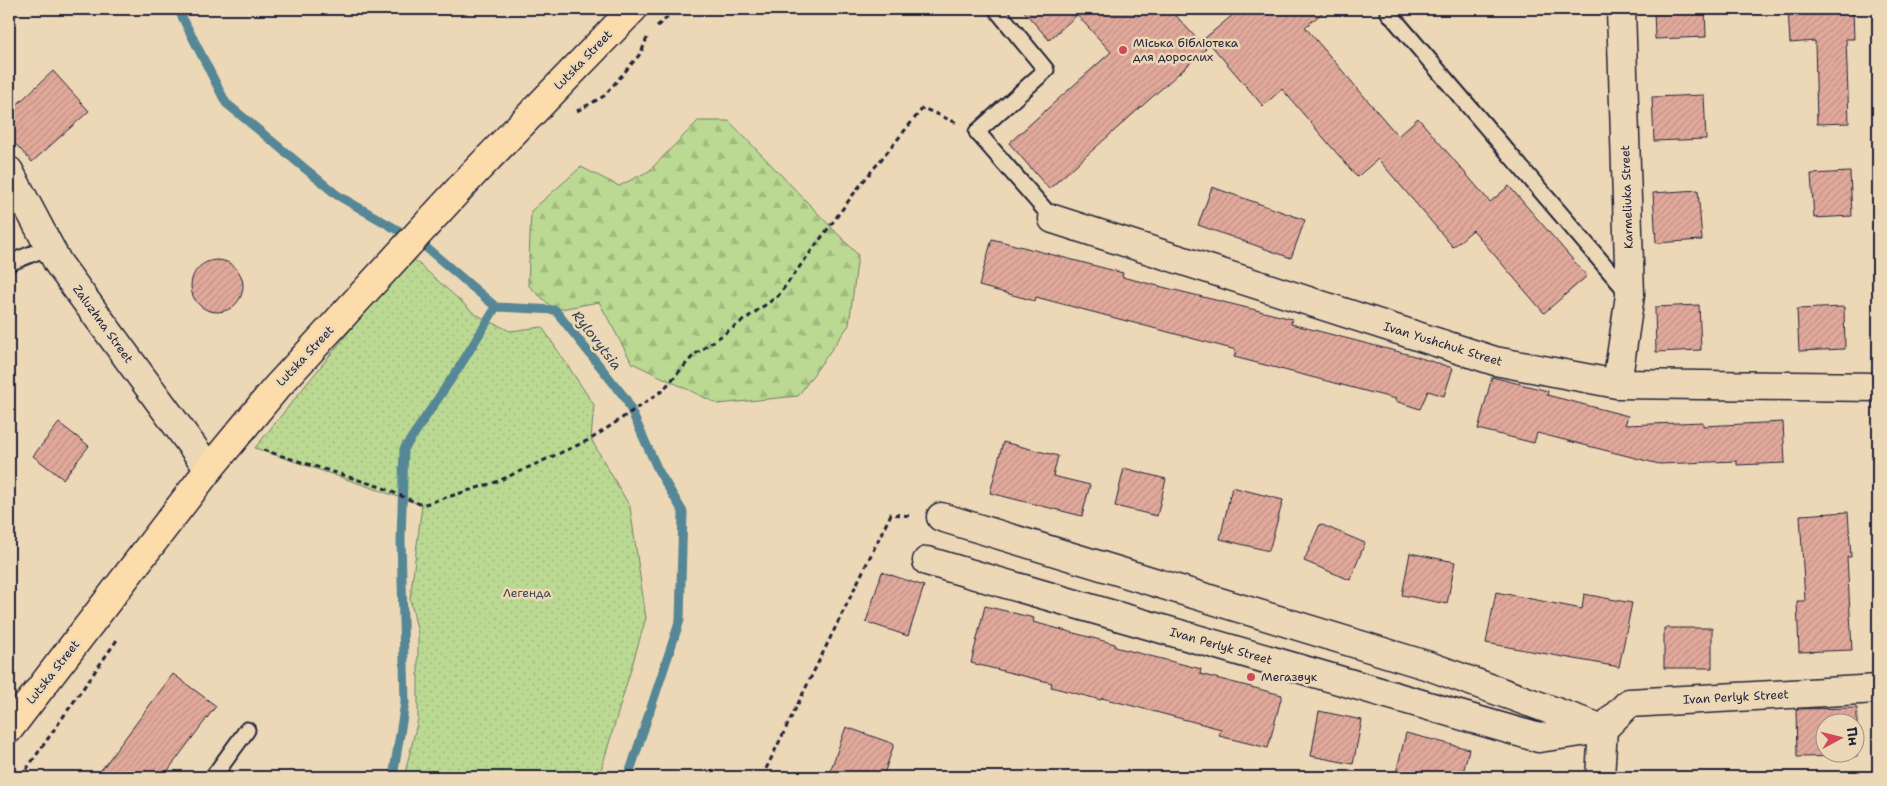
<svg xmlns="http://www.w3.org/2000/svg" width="1887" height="786" viewBox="0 0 1887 786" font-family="'Shantell Sans',sans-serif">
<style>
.forest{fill:url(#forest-firs);stroke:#6e7e66}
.park{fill:url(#park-dots);stroke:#6e7e66}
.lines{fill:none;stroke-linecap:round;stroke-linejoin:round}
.stream{stroke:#578796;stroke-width:9}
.building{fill:url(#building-hatch);stroke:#22223b;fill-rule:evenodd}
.lane-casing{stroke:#22223b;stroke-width:19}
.street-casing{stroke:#22223b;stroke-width:31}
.primary-casing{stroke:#22223b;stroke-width:31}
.path{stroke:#22223b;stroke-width:3;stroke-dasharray:5 4;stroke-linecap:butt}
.lane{stroke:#ecd8b6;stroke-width:15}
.street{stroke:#ecd8b6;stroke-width:28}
.primary{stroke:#fddcac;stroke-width:28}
.poi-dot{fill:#d1495b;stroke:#ecd8b6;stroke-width:2}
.labels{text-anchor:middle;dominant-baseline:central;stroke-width:5;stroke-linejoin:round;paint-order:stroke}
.poi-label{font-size:12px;fill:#22223b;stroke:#ecd8b6;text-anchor:start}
.street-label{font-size:12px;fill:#22223b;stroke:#ecd8b6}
.park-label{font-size:12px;fill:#41474c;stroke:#ecd8b6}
.water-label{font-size:14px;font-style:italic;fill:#344459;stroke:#ecd8b6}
</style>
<defs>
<pattern id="forest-firs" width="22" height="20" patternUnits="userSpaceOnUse" patternTransform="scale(1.25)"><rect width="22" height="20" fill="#bbd992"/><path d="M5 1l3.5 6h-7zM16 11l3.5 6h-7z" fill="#a0ba7f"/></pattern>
<pattern id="park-dots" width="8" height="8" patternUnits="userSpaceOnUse" patternTransform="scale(1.25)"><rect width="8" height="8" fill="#bbd992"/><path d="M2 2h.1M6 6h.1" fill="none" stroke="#a0ba7f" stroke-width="1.8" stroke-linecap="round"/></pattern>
<pattern id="building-hatch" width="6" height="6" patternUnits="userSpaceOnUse" patternTransform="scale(1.25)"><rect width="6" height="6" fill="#e1a99b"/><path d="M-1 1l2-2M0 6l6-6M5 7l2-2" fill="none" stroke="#c19186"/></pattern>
</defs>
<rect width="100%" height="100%" fill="#ecd8b6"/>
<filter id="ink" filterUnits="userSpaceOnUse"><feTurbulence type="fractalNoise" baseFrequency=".02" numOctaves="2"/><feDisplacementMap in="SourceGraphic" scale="10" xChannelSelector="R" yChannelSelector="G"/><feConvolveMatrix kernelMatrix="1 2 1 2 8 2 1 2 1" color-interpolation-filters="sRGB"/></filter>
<g filter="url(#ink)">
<path class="forest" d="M 698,121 L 729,121 L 858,255 L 849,325 L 798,396 L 718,404 L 632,363 L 599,302 L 555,310 L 528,285 L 531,211 L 581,167 L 619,186 L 649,171 Z"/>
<path class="park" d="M 410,256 L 475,314 L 510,331 L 542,327 L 594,405 L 591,439 L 630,507 L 646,618 L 599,777 L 404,777 L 418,719 L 418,633 L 410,599 L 422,505 L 255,448 Z"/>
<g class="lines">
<path class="stream" d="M 178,9 L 226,103 L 337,195 L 422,244 L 496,307 L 555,310 L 626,399 L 658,470 L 683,512 L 680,620 L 628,777
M 393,777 L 405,703 L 401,539 L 404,449 L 460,366 L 496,307"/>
</g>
<path class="building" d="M 1022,9 L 1170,9 L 1206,49 L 1049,189 L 1009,143 L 1111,52 L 1077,15 L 1049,40 Z
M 1240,9 L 1327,9 L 1305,27 L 1398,136 L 1418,118 L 1490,202 L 1509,186 L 1587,276 L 1544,313 L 1473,230 L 1453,247 L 1378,159 L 1357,177 L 1282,89 L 1263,106 L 1205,38 Z
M 1654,9 L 1705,9 L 1706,37 L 1655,39 Z
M 1788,9 L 1853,9 L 1854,39 L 1846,39 L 1849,123 L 1817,124 L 1815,41 L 1790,43 Z
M 53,71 L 89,111 L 32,162 L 9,137 L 9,112 Z
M 1704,95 L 1706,139 L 1654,141 L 1652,97 Z
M 1850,172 L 1852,216 L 1814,218 L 1811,174 Z
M 1212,187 L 1305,220 L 1291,258 L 1198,225 Z
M 1698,190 L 1702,240 L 1656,243 L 1653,193 Z
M 992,239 L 1123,273 L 1122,277 L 1292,319 L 1291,324 L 1411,355 L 1453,368 L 1444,396 L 1428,391 L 1420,409 L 1395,401 L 1396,399 L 1234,357 L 1236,350 L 1036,297 L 1035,301 L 979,286 Z
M191 286a26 26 0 1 1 52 0a26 26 0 1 1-52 0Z
M 1699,305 L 1701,350 L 1656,352 L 1655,307 Z
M 1844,307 L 1845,349 L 1799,351 L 1797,309 Z
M 1492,377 L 1548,391 L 1547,395 L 1628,416 L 1625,425 L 1703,422 L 1703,426 L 1783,422 L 1785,463 L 1737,465 L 1737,461 L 1659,464 L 1537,433 L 1534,443 L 1478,429 Z
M 59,423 L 89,446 L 63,479 L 33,456 Z
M 1003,442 L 1058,456 L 1053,476 L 1090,485 L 1082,516 L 990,493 Z
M 1124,468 L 1166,479 L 1157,516 L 1115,506 Z
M 1232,487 L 1283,500 L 1269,551 L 1220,539 Z
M 1848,512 L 1851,557 L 1847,557 L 1852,650 L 1799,652 L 1797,601 L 1805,601 L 1800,515 Z
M 1320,524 L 1365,543 L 1350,580 L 1304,561 Z
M 1410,553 L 1455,562 L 1447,604 L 1402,595 Z
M 882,572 L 924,586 L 908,636 L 866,622 Z
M 1496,592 L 1582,609 L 1584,594 L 1632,603 L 1619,667 L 1486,643 Z
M 985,606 L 1034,618 L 1033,622 L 1115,644 L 1115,647 L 1201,669 L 1200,674 L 1282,695 L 1268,748 L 1219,736 L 1221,729 L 1102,698 L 1101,700 L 1051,687 L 1052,683 L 971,663 Z
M 1664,628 L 1712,628 L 1712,668 L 1664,668 Z
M 173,674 L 216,706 L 163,777 L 96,777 Z
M 1857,708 L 1857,756 L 1797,757 L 1796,709 ZM 1824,724 L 1854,724 L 1854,754 L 1824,754 Z
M 1319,711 L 1362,720 L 1353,764 L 1311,756 Z
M 846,727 L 894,744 L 883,777 L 828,777 Z
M 1406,733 L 1469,749 L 1462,777 L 1395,777 Z"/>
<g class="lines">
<g class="lane-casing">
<path id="lane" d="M 996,9 L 1046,70 L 977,132 L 1053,219
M 1391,9 L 1389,13 L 1629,294
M 9,263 L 49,247
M 213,777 L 247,730"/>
</g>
<g class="street-casing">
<path id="street" d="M 9,171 L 58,263 L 209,469
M 1053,219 L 1495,361 L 1617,384 L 1878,387
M 1617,384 L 1630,295 L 1621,9
M 941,517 L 1429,666 L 1603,729 L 1600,777
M 927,561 L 1539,738 L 1603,729 L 1629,703 L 1878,689"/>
</g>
<g class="primary-casing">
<path id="primary" d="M 9,729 L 209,469 L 276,388 L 474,173 L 633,9"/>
</g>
<path class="path" d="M 657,26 L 678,9
M 577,111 L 604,96 L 641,53 L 647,38
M 263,450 L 381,487 L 422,505 L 496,482 L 591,439 L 662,391 L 694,355 L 778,296 L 858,188 L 923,108 L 957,123
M 21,777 L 119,637
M 762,777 L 891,514 L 912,516"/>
<use href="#lane" class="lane"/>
<use href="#street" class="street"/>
<use href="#primary" class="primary"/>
</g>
</g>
<g class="poi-dot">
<circle cx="1123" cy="50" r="5"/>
<circle cx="1251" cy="677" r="5"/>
</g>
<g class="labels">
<g class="poi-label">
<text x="1133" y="43">Міська бібліотека<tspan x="1133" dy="14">для дорослих</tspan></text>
<text x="1261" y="677">Мегазвук</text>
</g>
<g class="street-label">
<text transform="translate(583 60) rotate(-46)">Lutska Street</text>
<text transform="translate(1627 197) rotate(-92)">Karmeliuka Street</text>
<text transform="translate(103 324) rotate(54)">Zaluzhna Street</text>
<text transform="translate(1443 344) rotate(17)">Ivan Yushchuk Street</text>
<text transform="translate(305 356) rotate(-47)">Lutska Street</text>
<text transform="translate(1221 646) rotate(16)">Ivan Perlyk Street</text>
<text transform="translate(53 672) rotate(-52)">Lutska Street</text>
<text transform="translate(1736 697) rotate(-3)">Ivan Perlyk Street</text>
</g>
<g class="park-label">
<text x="527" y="593">Легенда</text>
</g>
<g class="water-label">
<text transform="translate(597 340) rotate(52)">Rylovytsia</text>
</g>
</g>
<rect width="1887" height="786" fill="none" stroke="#ecd8b6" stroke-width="30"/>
<rect x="15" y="15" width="1857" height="756" fill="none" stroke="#22223b" stroke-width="2" filter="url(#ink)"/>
<g transform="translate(1840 738) rotate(83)"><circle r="24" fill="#ecd8b6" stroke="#9b8f85"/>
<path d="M0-4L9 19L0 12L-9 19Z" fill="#d1495b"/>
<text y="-8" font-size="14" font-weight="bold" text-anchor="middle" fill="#22223b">Пн</text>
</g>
</svg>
